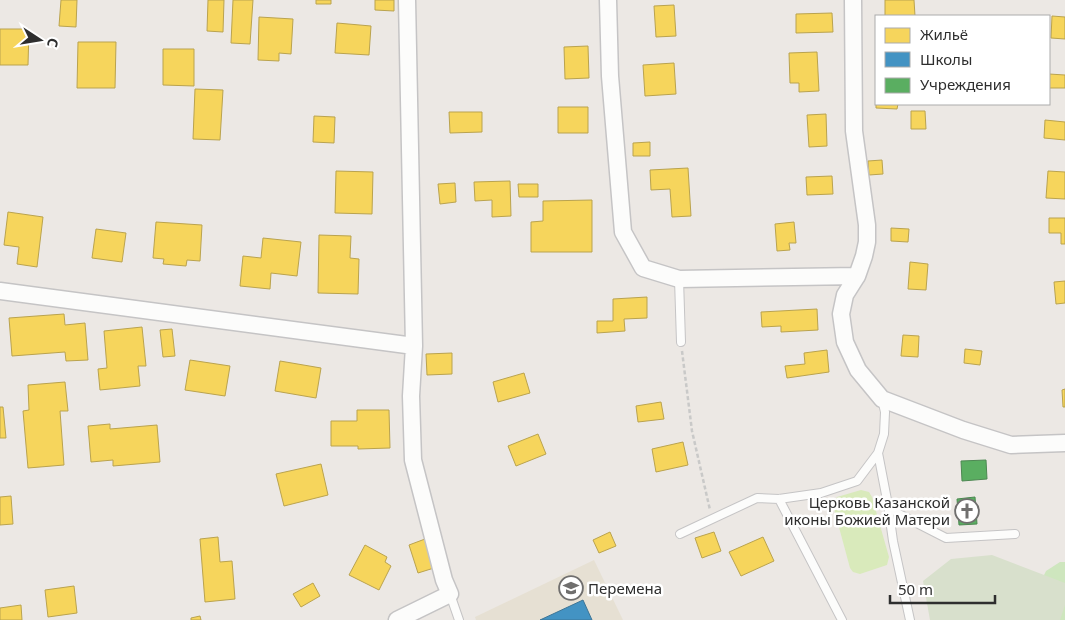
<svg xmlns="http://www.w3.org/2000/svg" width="1065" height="620" viewBox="0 0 1065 620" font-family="'Noto Sans',sans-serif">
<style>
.education{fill:#e6e0d3}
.green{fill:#cee6be}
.cemetery{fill:#d8e0cc}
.pitch{fill:#d9eabb}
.homes{fill:#f6d55c;stroke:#baa34e}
.schools{fill:#4393c3;stroke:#3d7596}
.public{fill:#5aae61;stroke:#4d8852}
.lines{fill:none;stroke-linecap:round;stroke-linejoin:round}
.lane-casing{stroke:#c5c4c5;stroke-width:10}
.street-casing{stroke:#c5c4c5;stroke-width:19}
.path{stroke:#c9c9c8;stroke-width:2.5;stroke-dasharray:4 2.5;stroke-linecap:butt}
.lane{stroke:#fcfcfb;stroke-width:8}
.street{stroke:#fcfcfb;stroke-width:16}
.labels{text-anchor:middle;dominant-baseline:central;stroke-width:5;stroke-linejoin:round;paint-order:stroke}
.poi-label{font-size:15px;fill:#2e2e2e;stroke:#fff;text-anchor:end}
</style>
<rect width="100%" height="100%" fill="#ece8e4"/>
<path class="education" d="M 594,560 L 623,620 L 476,620 L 475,617 Z"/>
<path class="green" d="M 1060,562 L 1065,562 L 1065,620 L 1031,620 L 1039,585 L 1046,571 Z"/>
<path class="cemetery" d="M 992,555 L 1065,583 L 1065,605 L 1060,620 L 930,620 L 923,581 L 951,559 Z"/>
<path class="pitch" d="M 861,490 L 869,492 L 872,497 L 889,557 L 887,565 L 860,574 L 853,572 L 850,568 L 833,505 L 837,497 Z"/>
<path class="homes" d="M 61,0 L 77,0 L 76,27 L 59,26 Z
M 208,0 L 224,0 L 223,32 L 207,31 Z
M 233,0 L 253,0 L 250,44 L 231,43 Z
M 316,0 L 331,0 L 331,4 L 316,4 Z
M 375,0 L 394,0 L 394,11 L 375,10 Z
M 885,0 L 914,0 L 915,16 L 885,16 Z
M 674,5 L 676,36 L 656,37 L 654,6 Z
M 832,13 L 833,32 L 796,33 L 796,14 Z
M 1052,16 L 1065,17 L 1065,39 L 1051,38 Z
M 259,17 L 293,19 L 291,54 L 279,53 L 279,61 L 258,60 Z
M 337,23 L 371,26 L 369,55 L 335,53 Z
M 0,29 L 29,29 L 28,65 L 0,65 Z
M 78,42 L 116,42 L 115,88 L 77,88 Z
M 588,46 L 589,78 L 565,79 L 564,47 Z
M 163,49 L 194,49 L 194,86 L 163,85 Z
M 817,52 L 819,91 L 799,92 L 799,83 L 790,83 L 789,53 Z
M 674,63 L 676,94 L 645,96 L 643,65 Z
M 1049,74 L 1065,75 L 1065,88 L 1049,88 Z
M 195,89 L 223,90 L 220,140 L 193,139 Z
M 876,98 L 876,104 L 898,104 L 897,109 L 876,108 Z
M 558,107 L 588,107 L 588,133 L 558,133 Z
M 911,111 L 925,111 L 926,129 L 911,129 Z
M 449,112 L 482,112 L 482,132 L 450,133 Z
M 826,114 L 827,146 L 809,147 L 807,115 Z
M 314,116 L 335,117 L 334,143 L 313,142 Z
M 1045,120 L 1065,122 L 1065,140 L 1044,138 Z
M 650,142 L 650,156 L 633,156 L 633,143 Z
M 882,160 L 883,174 L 869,175 L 868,161 Z
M 688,168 L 691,216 L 672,217 L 670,189 L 651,190 L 650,170 Z
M 336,171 L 373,172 L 372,214 L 335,213 Z
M 1048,171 L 1065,172 L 1065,199 L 1046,198 Z
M 832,176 L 833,194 L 807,195 L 806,177 Z
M 510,181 L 511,216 L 492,217 L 492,200 L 475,201 L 474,182 Z
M 455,183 L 456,202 L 440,204 L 438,184 Z
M 518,184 L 538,184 L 538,197 L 519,197 Z
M 592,200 L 592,252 L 531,252 L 531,222 L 543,221 L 543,201 Z
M 8,212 L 43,217 L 37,267 L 17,264 L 19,247 L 4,245 Z
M 1049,218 L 1065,218 L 1065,244 L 1061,244 L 1061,233 L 1049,233 Z
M 156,222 L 202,225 L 200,261 L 187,260 L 186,266 L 163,264 L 164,259 L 153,258 Z
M 794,222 L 796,243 L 789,243 L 790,250 L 777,251 L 775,224 Z
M 891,228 L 909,229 L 908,242 L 891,241 Z
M 96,229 L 126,233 L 122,262 L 92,258 Z
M 319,235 L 351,236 L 350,258 L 359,259 L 358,294 L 318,293 Z
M 263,238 L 301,242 L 297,276 L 271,273 L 270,289 L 240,286 L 243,256 L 261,258 Z
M 910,262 L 928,264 L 926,290 L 908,289 Z
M 1065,281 L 1065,303 L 1056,304 L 1054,282 Z
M 647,297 L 647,318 L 624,319 L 625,331 L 597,333 L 597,321 L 613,321 L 613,299 Z
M 817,309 L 818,330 L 781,332 L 781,326 L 762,327 L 761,312 Z
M 64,314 L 65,325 L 85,323 L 88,360 L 66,361 L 65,352 L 12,356 L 9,318 Z
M 142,327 L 146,366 L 138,366 L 140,386 L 100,390 L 98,369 L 107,368 L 104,331 Z
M 172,329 L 175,356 L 163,357 L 160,330 Z
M 903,335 L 919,336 L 918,357 L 901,356 Z
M 965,349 L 982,351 L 980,365 L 964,363 Z
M 827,350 L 829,372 L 787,378 L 785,366 L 805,364 L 804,353 Z
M 452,353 L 452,374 L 427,375 L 426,354 Z
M 190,360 L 230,366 L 225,396 L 185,390 Z
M 280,361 L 321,368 L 316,398 L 275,391 Z
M 524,373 L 530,393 L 498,402 L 493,382 Z
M 65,382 L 68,411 L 60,411 L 64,465 L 28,468 L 23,411 L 29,410 L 28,385 Z
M 1065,389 L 1065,407 L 1063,407 L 1062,390 Z
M 661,402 L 664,419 L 638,422 L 636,406 Z
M 0,407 L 3,407 L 6,438 L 0,438 Z
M 357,410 L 389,410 L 390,448 L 358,449 L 358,446 L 331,446 L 331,421 L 357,421 Z
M 110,424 L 110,429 L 157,425 L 160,462 L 113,466 L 113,460 L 91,462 L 88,426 Z
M 538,434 L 546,454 L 516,466 L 508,446 Z
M 683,442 L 688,465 L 656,472 L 652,449 Z
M 321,464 L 328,495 L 284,506 L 276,474 Z
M 11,496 L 13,524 L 0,525 L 0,497 Z
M 610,532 L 616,546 L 599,553 L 593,540 Z
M 714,532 L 721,551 L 702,558 L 695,538 Z
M 218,537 L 220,562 L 232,561 L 235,599 L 205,602 L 200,539 Z
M 763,537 L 774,561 L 741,576 L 729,552 Z
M 425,539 L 434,568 L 418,573 L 409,545 Z
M 365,545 L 387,557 L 385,562 L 391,566 L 379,590 L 349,575 Z
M 313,583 L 320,596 L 301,607 L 293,594 Z
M 74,586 L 77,613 L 48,617 L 45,590 Z
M 21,605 L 22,620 L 0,620 L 0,608 Z
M 200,616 L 201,620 L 191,620 L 191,618 Z"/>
<path class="schools" d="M 583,600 L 592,620 L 540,620 Z"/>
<path class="public" d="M 986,460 L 987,479 L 962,481 L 961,461 Z
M 975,497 L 977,524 L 959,525 L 957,499 Z"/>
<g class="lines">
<g class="lane-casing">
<path id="lane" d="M 679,279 L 681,342
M 878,453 L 888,505 L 899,514 L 946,538 L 1015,534
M 779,499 L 842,620
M 888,505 L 893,541 L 910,620
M 680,534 L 757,498 L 779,499 L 821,493 L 857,481 L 878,453 L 884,434 L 885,412 L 882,399
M 450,594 L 459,620"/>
</g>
<g class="street-casing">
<path id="street" d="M 608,0 L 610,76 L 623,232 L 643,268 L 679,279 L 857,276 L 864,256 L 867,242 L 867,225 L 854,131 L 853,0
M 857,276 L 845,295 L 841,314 L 845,342 L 858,370 L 882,399 L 963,430 L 1011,445 L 1065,443
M 0,291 L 414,346
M 397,620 L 450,594 L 444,580 L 413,460 L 411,396 L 414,346 L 407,0"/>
</g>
<path class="path" d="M 682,351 L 692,431 L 710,510"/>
<use href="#lane" class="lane"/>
<use href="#street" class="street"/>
</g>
<defs>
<g id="church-ring" transform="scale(1.25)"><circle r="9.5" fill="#fff" stroke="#706f6e" stroke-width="1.5"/><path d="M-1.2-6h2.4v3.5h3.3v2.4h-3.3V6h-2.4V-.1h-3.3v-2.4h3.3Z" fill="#706f6e"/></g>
<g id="school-ring" transform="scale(1.25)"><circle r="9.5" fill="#fff" stroke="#706f6e" stroke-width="1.5"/><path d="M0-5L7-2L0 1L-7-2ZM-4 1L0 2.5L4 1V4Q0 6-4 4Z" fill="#706f6e"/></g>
</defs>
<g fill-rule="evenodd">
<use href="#church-ring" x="967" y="511"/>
<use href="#school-ring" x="571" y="588"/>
</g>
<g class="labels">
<g class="poi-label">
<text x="950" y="502">Церковь Казанской<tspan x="950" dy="17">иконы Божией Матери</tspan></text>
<text x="588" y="588" text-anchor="start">Перемена</text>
</g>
</g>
<rect x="875" y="15" width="175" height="90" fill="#ffffff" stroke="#ababab"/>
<rect x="885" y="28" width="25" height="15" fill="#f6d55c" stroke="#ababab"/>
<text x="920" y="40" font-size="15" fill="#2e2e2e">Жильё</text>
<rect x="885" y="52" width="25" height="15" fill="#4393c3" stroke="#ababab"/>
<text x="920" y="65" font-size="15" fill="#2e2e2e">Школы</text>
<rect x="885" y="78" width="25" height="15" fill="#5aae61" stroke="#ababab"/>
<text x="920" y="90" font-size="15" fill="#2e2e2e">Учреждения</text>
<g transform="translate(40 40) rotate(102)" stroke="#ffffff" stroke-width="4" paint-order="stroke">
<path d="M0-4L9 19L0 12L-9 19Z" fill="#2e2e2e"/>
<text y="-8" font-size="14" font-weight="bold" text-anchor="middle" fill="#2e2e2e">С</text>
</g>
<path d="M890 595v8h105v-8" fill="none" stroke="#2e2e2e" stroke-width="2.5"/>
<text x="898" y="595" font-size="15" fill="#2e2e2e" stroke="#ffffff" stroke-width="4" paint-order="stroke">50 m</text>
</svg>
